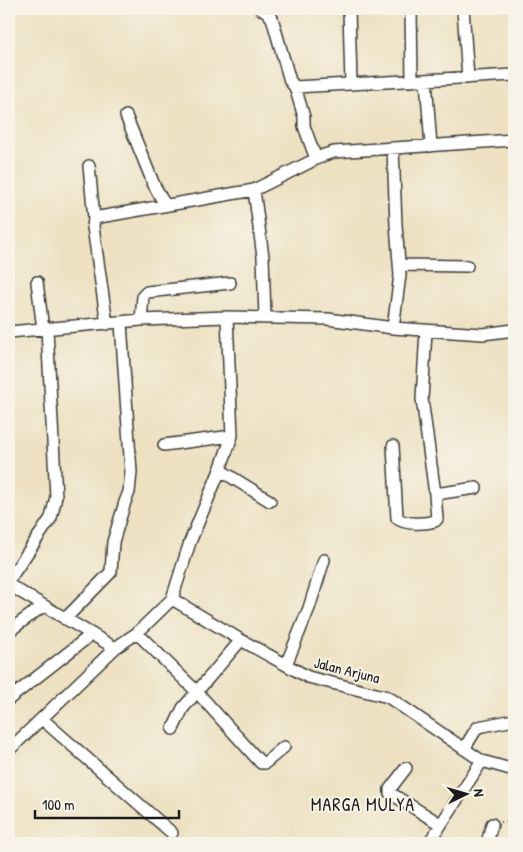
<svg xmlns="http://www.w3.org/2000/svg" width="523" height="852" viewBox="0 0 523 852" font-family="'Patrick Hand',sans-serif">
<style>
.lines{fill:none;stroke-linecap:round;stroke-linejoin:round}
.minor-casing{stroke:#3b3a35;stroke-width:14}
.path{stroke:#3b3a35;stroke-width:2;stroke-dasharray:1 4;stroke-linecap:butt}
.minor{stroke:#fff;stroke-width:11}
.labels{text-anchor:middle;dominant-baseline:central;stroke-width:4;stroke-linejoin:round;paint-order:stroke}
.street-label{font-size:15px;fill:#1c1c1c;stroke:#f7f3e8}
.quarter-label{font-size:18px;letter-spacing:1px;fill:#1c1c1c;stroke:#f7f3e8}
</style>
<rect width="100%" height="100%" fill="#f7f3e8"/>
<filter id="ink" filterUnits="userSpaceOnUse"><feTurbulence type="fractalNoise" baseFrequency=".02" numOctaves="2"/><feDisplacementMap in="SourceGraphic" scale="10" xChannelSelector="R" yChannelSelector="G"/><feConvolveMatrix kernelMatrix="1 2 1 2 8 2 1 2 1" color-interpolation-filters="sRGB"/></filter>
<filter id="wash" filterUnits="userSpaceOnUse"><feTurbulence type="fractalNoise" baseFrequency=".0096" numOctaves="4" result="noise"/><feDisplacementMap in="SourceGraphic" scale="20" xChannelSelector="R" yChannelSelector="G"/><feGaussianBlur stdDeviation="1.12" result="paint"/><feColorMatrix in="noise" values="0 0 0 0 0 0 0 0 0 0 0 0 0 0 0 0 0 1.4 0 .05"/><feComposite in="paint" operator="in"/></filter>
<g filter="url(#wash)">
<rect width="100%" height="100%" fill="#ede1c2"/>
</g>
<g filter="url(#ink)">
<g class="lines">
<g class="minor-casing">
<path id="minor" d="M 261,9 L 266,11 L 272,18 L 290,81 L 295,87 L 514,75
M 349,9 L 351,84
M 411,9 L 412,81
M 463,9 L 468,78
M 426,80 L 431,146
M 295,87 L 304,117 L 304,126 L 316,159
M 126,116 L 154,185 L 165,205
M 89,166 L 94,218
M 254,190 L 263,257 L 265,317
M 400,265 L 467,266
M 37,282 L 43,329
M 141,320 L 143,296 L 147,292 L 230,283
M 107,324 L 93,227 L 94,218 L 254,190 L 324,155 L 334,152 L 514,140
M 393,328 L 400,275 L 396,225 L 393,148
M 9,332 L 141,320 L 227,317 L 328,319 L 393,328 L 483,334 L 514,330
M 164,445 L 232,436
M 393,446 L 397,518 C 405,525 425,524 435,521 L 437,519 L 435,494 L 422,399 L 426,331
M 220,470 L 270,501
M 435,494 L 476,488
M 9,580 L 51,518 L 56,497 L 47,329
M 9,585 L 115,648
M 172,599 L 241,640 L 308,677 L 388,697 L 482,761 L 514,770
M 65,619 L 111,572 L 113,542 L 125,502 L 129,492 L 131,472 L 121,323
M 9,631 L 43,606
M 137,633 L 196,691 L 261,763 L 265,763 L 284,747
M 286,665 L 309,608 L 324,560
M 9,699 L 92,634
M 42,719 L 172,833
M 173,729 L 183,708 L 241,640
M 464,749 L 475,731 L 478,727 L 514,720
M 9,750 L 115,648 L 137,633 L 172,599 L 190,542 L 220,470 L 232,436 L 227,317
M 406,768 L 390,789 L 390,793 L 440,824
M 429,843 L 482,761
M 487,843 L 492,824"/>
</g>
<path class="path" d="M 501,822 L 514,821"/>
<use href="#minor" class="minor"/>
</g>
</g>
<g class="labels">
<g class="street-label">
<text transform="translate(347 670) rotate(14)">Jalan Arjuna</text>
</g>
<g class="quarter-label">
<text x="363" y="804">MARGA MULYA</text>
</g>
</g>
<rect width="523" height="852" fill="none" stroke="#f7f3e8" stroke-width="30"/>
<g transform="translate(466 794) rotate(85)" stroke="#f7f3e8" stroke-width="4" paint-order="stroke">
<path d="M0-4L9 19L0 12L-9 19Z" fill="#1c1c1c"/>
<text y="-8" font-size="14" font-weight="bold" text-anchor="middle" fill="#1c1c1c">N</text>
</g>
<path d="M35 810v8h144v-8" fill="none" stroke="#1c1c1c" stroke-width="2.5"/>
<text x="42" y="810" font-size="15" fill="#1c1c1c" stroke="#f7f3e8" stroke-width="4" paint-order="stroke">100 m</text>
</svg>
